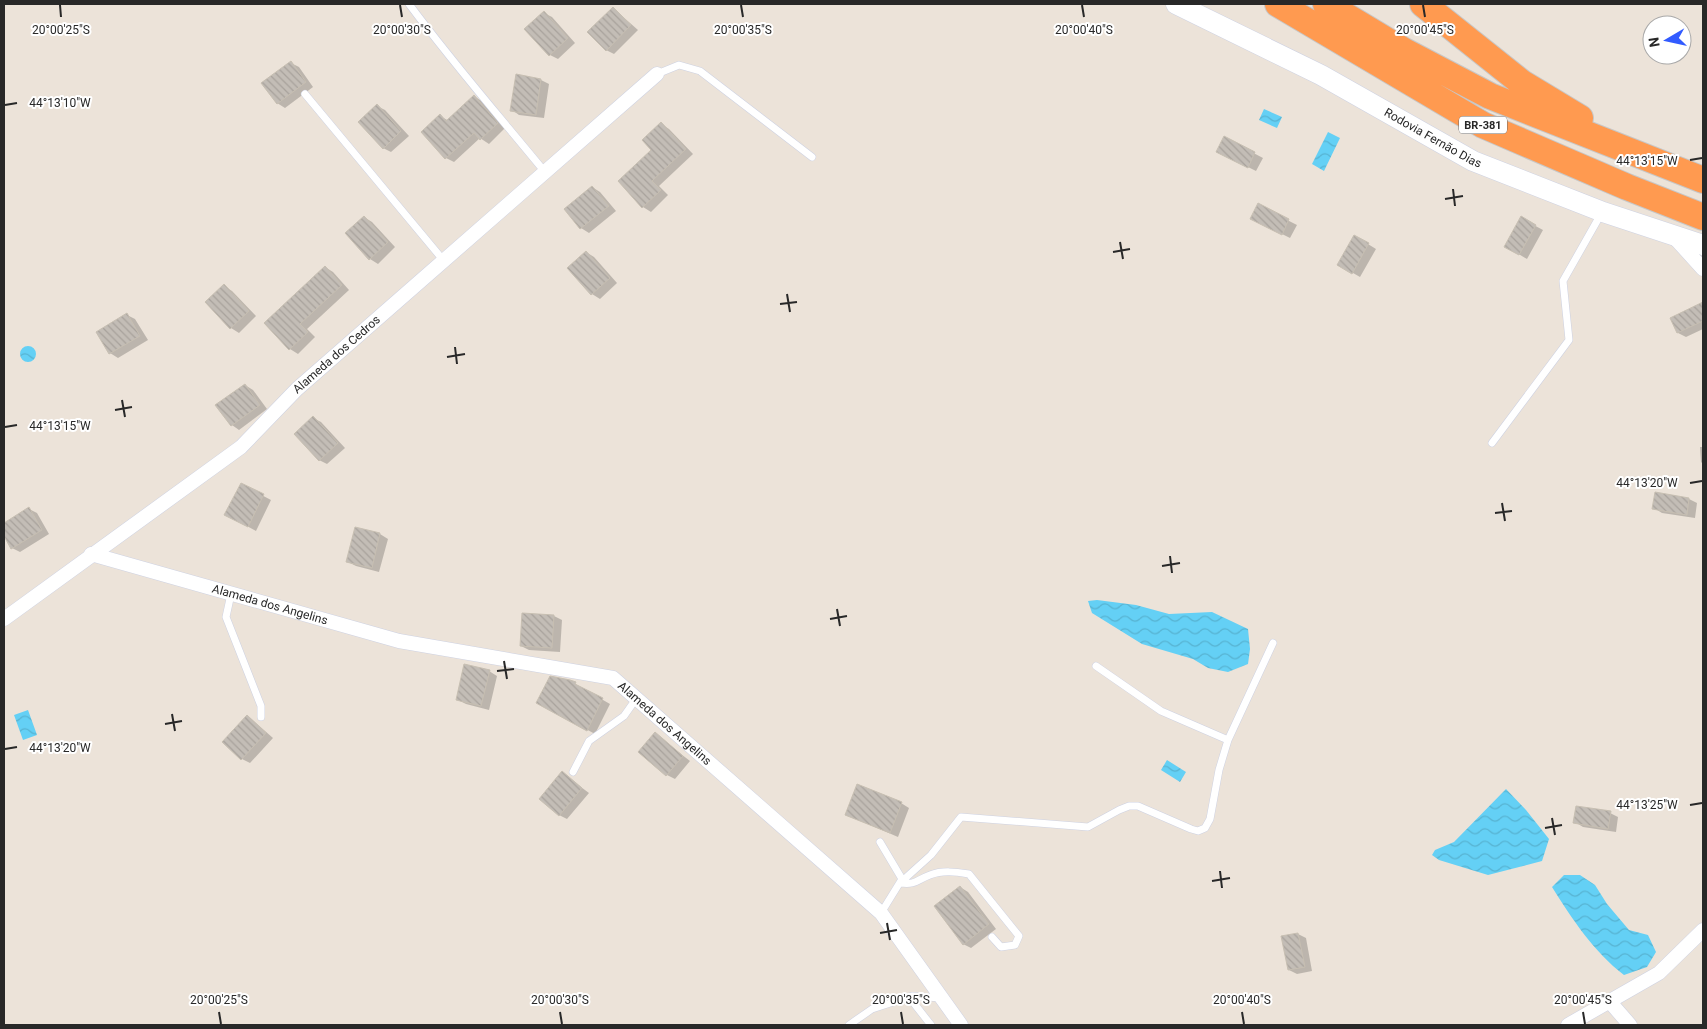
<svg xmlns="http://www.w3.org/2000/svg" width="1707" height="1029" viewBox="0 0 1707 1029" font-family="Roboto,sans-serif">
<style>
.water{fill:url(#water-waves)}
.shadow{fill:#0003}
.building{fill:url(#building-back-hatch);stroke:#c7bfb2}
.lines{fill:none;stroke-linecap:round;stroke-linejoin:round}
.lane-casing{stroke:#ced2e2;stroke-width:8}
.street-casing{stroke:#ced2e2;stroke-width:15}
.secondary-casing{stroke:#ced2e2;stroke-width:21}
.highway-casing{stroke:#c7c7c7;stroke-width:28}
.lane{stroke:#fff;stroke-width:7}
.street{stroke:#fff;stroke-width:14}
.secondary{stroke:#fff;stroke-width:20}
.highway{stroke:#ff9a50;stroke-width:26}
.ticks{fill:none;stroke:#282828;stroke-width:2}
.labels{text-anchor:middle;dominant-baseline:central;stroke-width:4;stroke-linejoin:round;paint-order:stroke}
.shield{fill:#fff;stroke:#686868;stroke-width:1}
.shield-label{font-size:11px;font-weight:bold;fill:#282828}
.street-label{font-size:12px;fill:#282828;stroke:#fff}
.ticks-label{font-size:12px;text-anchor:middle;fill:#282828;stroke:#fff;stroke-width:4;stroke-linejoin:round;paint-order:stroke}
</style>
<defs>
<pattern id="water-waves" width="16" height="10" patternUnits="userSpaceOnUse" patternTransform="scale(1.25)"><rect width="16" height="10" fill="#64d0f5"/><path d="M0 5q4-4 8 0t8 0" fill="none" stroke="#57b3d2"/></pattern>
<pattern id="building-back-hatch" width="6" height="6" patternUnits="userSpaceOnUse" patternTransform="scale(1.25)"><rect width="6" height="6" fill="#c3bdb6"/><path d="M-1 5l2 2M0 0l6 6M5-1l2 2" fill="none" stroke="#a8a29c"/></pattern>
</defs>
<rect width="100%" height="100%" fill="#ece3d9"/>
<path class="water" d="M 1264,109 L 1282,117 L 1277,128 L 1259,120 Z
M 1328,132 L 1340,138 L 1324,171 L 1312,164 Z
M20 354a8 8 0 1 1 16 0a8 8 0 1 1-16 0Z
M 1097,600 L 1136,605 L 1169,614 L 1212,612 L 1248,629 L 1250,649 L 1248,664 L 1228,672 L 1208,668 L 1193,659 L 1142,644 L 1092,613 L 1088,601 Z
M 28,710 L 37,735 L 23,740 L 14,715 Z
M 1167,760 L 1186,772 L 1180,782 L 1161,770 Z
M 1506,789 L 1526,810 L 1549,839 L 1542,861 L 1488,875 L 1439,860 L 1432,855 L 1435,850 L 1454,842 Z
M 1564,875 L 1580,875 L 1595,885 L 1607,904 L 1629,930 L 1648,935 L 1656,952 L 1647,967 L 1624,975 C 1594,952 1572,919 1552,887 Z"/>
<path class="shadow" d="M 613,8 L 638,30 L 614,54 L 606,50 Z
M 544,13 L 552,17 L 575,43 L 558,59 L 550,55 Z
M 291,63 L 299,67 L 313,87 L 285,108 L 277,103 Z
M 541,80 L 549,84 L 544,118 L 519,115 L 512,110 Z
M 475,97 L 482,101 L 505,128 L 489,144 L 480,138 L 454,162 L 446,158 L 440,116 L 449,121 Z
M 377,106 L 385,110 L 409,136 L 391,152 L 383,148 Z
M 661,124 L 669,129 L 693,154 L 659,186 L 668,195 L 651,212 L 643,207 L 619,181 L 653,150 Z
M 1225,138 L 1263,158 L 1256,171 L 1226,156 Z
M 592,187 L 600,192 L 616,211 L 589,233 L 581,228 L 566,209 Z
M 1258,205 L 1297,225 L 1290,238 L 1260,223 Z
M 364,217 L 372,222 L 395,247 L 378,264 L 370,259 L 346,233 Z
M 1521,218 L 1543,230 L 1527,259 L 1505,246 Z
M 1355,236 L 1376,249 L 1360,277 L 1339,265 Z
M 586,252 L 594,257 L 617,283 L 600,299 L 592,294 L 568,269 Z
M 325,267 L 333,272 L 349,290 L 307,329 L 315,337 L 298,354 L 290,349 L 266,323 Z
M 224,286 L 232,291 L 256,316 L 239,333 L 231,328 Z
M 1701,304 L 1703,305 L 1703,329 L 1686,337 L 1678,333 L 1671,318 Z
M 127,315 L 135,319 L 148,340 L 118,358 L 110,353 L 97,333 Z
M 245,385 L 253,390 L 267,409 L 239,430 L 232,425 Z
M 313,418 L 321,422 L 345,448 L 327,464 L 319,460 Z
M 1700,447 L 1703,447 L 1703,464 L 1701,462 Z
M 241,484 L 271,500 L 256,531 L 234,519 Z
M 1656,493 L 1689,499 L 1697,503 L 1695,518 L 1662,513 L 1654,508 Z
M 29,509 L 37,513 L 49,534 L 20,552 L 12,548 L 4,534 L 4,524 Z
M 380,534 L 388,539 L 379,572 L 356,566 L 348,562 Z
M 523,614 L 554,616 L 562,620 L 560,652 L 529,650 L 521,646 Z
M 489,671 L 497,676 L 489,710 L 466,704 L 458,700 Z
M 570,681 L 610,704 L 595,734 L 538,703 Z
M 248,716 L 273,738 L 250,763 L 242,759 Z
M 655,734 L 690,761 L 675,779 L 667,775 Z
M 562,773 L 589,793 L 567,819 L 559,815 Z
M 901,803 L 909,808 L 898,837 L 847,815 Z
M 1610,813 L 1618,817 L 1616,832 L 1583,827 L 1575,822 Z
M 960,887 L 968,892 L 996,929 L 971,948 L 963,944 Z
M 1298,934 L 1306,938 L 1312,971 L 1297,974 L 1289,970 Z"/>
<path class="building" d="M 613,7 L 631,25 L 606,51 L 587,32 Z
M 544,11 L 568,38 L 549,56 L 524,29 Z
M 291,61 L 306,82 L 277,104 L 261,83 Z
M 516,74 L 541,79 L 536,115 L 510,111 Z
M 474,95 L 498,123 L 480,140 L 474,133 L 445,159 L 421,132 L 440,114 L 446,121 Z
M 377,104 L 401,131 L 383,149 L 358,122 Z
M 661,122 L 686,149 L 652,181 L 661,190 L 642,208 L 618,181 L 651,150 L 642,140 Z
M 1224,136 L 1255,152 L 1248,168 L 1216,152 Z
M 592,186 L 609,206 L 580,229 L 564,209 Z
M 1258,203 L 1289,219 L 1282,235 L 1250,219 Z
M 364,216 L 388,242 L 369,260 L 345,233 Z
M 1521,216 L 1536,225 L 1519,255 L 1504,247 Z
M 1354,235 L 1369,243 L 1352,274 L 1337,265 Z
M 586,251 L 610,278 L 591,295 L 567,268 Z
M 325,266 L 342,285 L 300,324 L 308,332 L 289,350 L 264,323 Z
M 224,284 L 249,311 L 230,329 L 205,302 Z
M 1703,302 L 1703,321 L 1677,333 L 1670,318 Z
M 127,313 L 140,336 L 109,354 L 96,332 Z
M 245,384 L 260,405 L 231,426 L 215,405 Z
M 313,416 L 338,443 L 319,461 L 294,434 Z
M 241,483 L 264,494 L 248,527 L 224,515 Z
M 1655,492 L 1689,498 L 1687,515 L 1652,509 Z
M 29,507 L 42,530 L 11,549 L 4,536 L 4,523 Z
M 355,527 L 380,533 L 372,568 L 346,562 Z
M 522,613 L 554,615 L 552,648 L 520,646 Z
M 464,664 L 490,670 L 481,706 L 456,700 Z
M 550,676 L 570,680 L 576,682 L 575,684 L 603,698 L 587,731 L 536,703 Z
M 247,715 L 266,733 L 241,760 L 222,742 Z
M 655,732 L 683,756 L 666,776 L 638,752 Z
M 562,771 L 582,788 L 559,816 L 539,799 Z
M 857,784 L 902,802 L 890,833 L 845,815 Z
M 1576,806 L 1611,811 L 1608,829 L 1573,823 Z
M 960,886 L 989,924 L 963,945 L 934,906 Z
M 1298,933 L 1305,967 L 1288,970 L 1281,936 Z"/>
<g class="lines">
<g class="lane-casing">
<path id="lane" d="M 409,4 C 452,62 499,116 545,172
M 657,74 L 679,65 L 700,71 L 812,157
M 305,94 L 444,261
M 1492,443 L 1569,340 L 1563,281 L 1601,214
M 231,594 L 226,617 L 261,706 L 261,717
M 1096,666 L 1161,711 L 1228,740
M 573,772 L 589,741 L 624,716 L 636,699
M 880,842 L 902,879 L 881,913
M 900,883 L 931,855 L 961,817 L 1088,827 L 1119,810 L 1129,806 L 1138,806 L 1191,829 L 1198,831 L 1205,828 L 1210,819 L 1219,770 L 1228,740 L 1273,643
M 900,883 C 917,885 916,880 930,875 C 943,870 956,872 969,874 L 1019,936 L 1015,945 L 1001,947 L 992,937
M 909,997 L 931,1025
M 849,1025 L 872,1009 L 912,996 L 941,998"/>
</g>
<g class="street-casing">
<g id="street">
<path d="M 1674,237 L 1703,269"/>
<path id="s1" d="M 91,554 L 399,641 L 613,678 L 881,913 L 961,1025"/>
<path id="s2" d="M 4,619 L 241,447 L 297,389 L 657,74"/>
<path d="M 1610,1002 L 1630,1025"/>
<path d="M 1568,1025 L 1659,973 L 1703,930"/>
</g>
</g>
<g class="secondary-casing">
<g id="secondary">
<path id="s3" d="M 1176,4 L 1321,75 L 1473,161 L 1603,212 L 1703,245"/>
</g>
</g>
<g class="highway-casing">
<path id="highway" d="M 1278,4 L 1483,125 L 1627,187 L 1703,217
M 1326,4 L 1404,51 L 1490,96 L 1703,180
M 1423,4 L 1522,83 L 1580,118"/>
</g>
<use href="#lane" class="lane"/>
<use href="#street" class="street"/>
<use href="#secondary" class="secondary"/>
<use href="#highway" class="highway"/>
</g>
<path class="ticks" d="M 60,5 L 61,17M 400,5 L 402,17M 741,5 L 743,17M 1082,5 L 1084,17M 1423,5 L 1425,17M 5,105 L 17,103M 1690,160 L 1702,158M 1453,189 L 1455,206M 1445,199 L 1463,196M 1120,242 L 1123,259M 1113,252 L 1130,249M 787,294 L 790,312M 780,304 L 797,302M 455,347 L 457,364M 447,357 L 465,354M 122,400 L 125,417M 115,410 L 132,407M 5,427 L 17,425M 1690,483 L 1702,481M 1502,503 L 1505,521M 1495,513 L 1512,511M 1170,556 L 1172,573M 1162,566 L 1180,563M 837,609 L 840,626M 830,619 L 847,616M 504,661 L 507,679M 497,671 L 514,669M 172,714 L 175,731M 165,724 L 182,721M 5,749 L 17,747M 1690,805 L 1702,803M 1552,818 L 1555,835M 1545,828 L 1562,825M 1220,871 L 1222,888M 1212,881 L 1230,878M 887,923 L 890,940M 880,933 L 897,930M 219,1012 L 221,1024M 560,1012 L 562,1024M 901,1012 L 903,1024M 1242,1012 L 1244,1024M 1583,1012 L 1585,1024"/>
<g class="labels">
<rect class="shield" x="1459" y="116.5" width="48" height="17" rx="4"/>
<g class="shield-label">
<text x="1483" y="125">BR-381</text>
</g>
<g class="street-label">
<text stroke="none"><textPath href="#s3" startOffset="290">Rodovia Fernão Dias</textPath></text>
<text stroke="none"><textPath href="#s2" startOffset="426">Alameda dos Cedros</textPath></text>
<text stroke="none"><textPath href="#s1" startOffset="186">Alameda dos Angelins</textPath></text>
<text stroke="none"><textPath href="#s1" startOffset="606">Alameda dos Angelins</textPath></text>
</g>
</g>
<g class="ticks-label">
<text x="61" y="34">20°00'25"S</text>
<text x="402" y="34">20°00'30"S</text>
<text x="743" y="34">20°00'35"S</text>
<text x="1084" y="34">20°00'40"S</text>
<text x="1425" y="34">20°00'45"S</text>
<text x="60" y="107">44°13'10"W</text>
<text x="1647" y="165">44°13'15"W</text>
<text x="60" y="430">44°13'15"W</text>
<text x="1647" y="487">44°13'20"W</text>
<text x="60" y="752">44°13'20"W</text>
<text x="1647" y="809">44°13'25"W</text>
<text x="219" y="1004">20°00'25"S</text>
<text x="560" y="1004">20°00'30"S</text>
<text x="901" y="1004">20°00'35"S</text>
<text x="1242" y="1004">20°00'40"S</text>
<text x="1583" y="1004">20°00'45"S</text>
</g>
<rect width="1707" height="1029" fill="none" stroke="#282828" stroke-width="10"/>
<g transform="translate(1667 40) rotate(261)"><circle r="24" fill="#ffffff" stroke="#a9a9a9"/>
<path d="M0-4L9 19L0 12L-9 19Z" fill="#325bff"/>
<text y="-8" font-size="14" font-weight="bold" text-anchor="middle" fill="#282828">N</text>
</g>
</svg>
